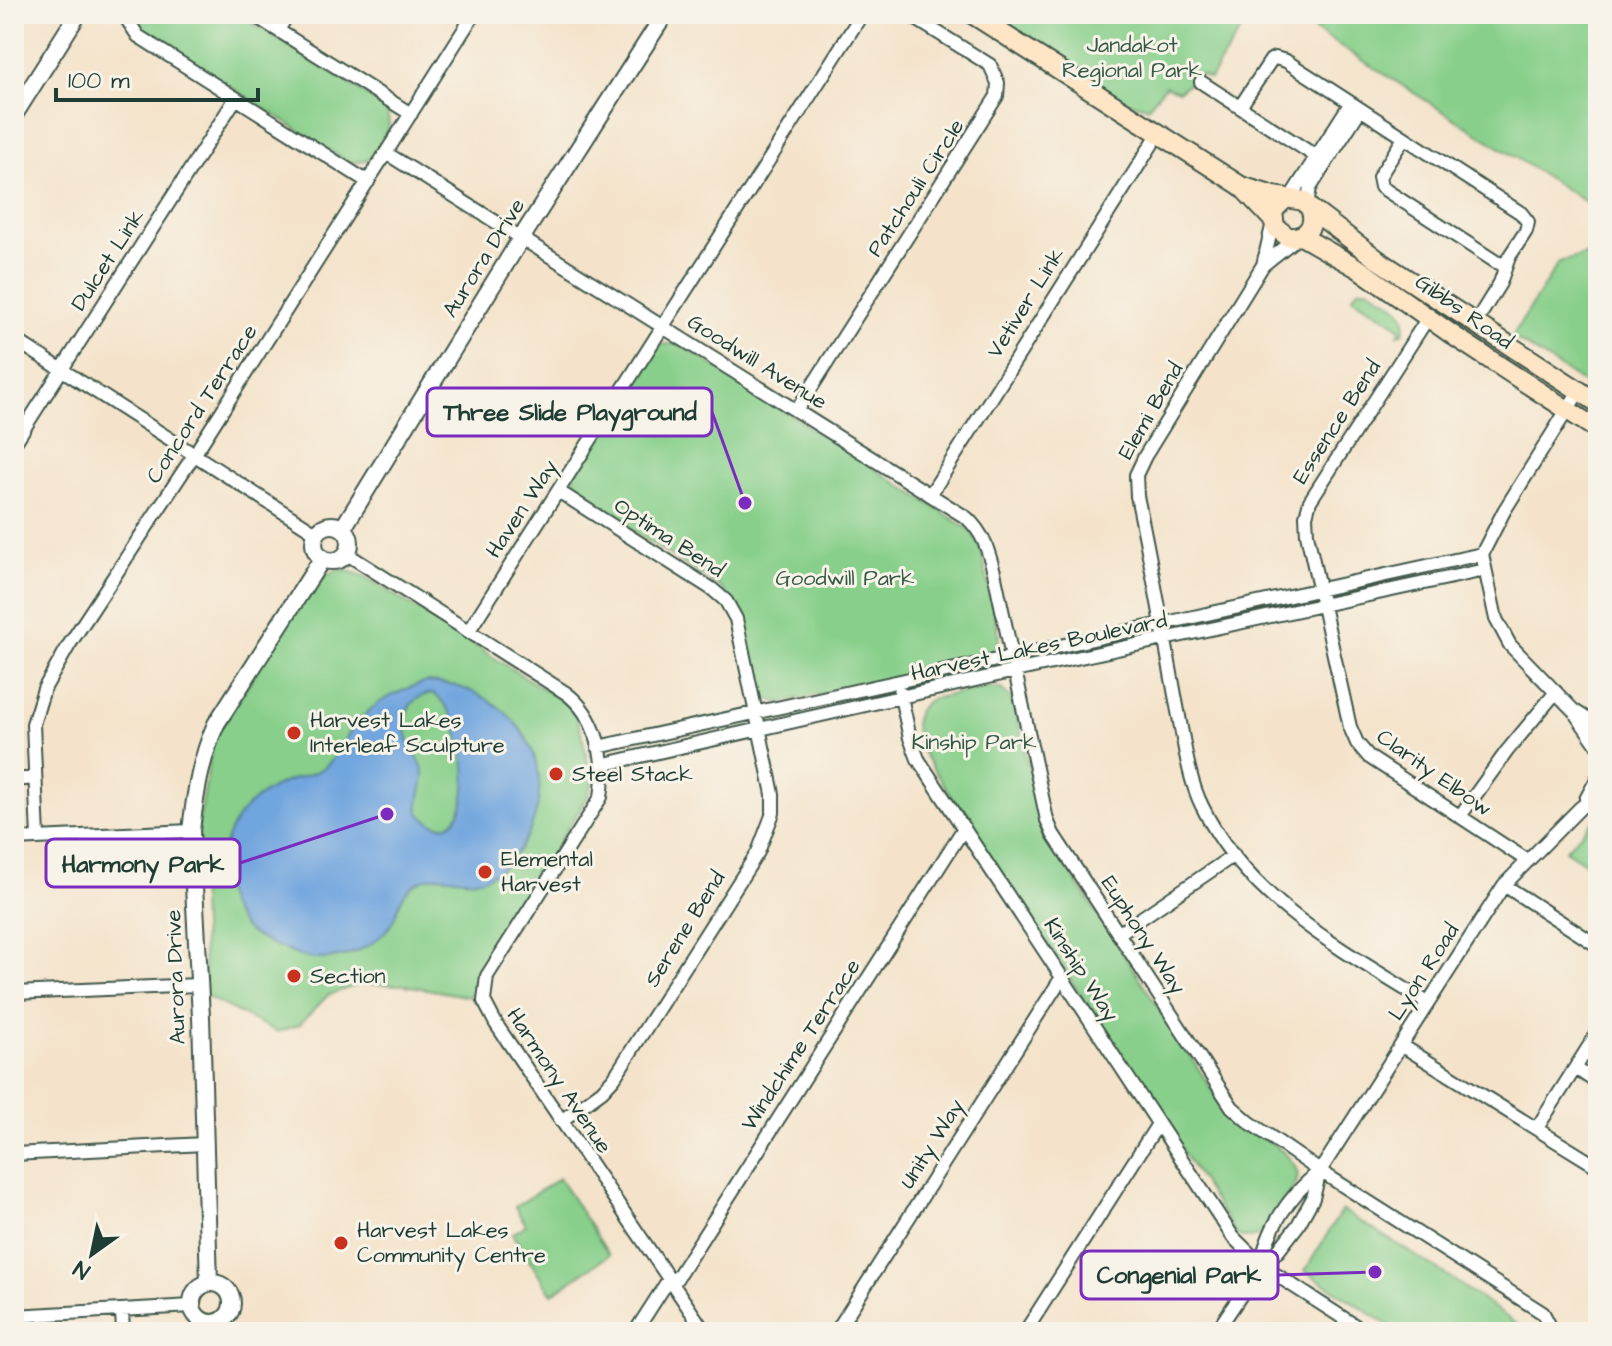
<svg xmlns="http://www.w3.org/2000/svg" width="1612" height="1346" viewBox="0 0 1612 1346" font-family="'Architects Daughter',sans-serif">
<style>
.green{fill:#87cf8a;stroke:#53865f;stroke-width:2}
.water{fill:#71a5de;stroke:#487189;stroke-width:2;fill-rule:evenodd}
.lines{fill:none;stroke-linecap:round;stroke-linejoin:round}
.minor-casing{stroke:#3f564a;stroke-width:16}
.tertiary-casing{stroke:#3f564a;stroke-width:20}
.secondary-casing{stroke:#3f564a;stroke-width:22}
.minor{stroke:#fff;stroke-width:12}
.tertiary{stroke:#fff;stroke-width:16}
.secondary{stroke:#fee5c5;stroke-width:18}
.poi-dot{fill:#c8321e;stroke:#f7f3e8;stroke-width:3}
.labels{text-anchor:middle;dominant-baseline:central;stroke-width:6;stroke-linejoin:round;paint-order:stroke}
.park-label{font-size:22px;fill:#345a45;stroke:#f7f3e8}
.street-label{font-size:22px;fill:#1f3d34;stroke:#f7f3e8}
.poi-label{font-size:22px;fill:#1f3d34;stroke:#f7f3e8;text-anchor:start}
.leader{fill:none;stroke:#7b2cbf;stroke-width:3}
.callout-dot{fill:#7b2cbf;stroke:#f7f3e8;stroke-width:3}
.callout{fill:#f7f3e8;stroke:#7b2cbf;stroke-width:3}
.callout-label{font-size:24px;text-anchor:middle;font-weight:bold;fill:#1f3d34}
</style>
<rect width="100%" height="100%" fill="#f7f3e8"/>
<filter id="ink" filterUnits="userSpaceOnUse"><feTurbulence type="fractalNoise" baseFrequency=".0125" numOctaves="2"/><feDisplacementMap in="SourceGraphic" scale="16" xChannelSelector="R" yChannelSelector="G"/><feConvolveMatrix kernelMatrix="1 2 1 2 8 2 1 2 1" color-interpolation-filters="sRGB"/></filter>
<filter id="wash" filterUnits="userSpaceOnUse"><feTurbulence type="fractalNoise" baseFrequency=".006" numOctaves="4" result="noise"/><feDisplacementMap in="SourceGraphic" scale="32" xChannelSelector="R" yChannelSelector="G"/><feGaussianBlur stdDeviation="1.8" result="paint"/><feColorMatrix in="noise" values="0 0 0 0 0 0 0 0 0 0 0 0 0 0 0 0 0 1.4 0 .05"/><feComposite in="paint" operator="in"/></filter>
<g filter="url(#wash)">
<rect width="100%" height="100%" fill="#f4e3ca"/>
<path class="green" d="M 131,14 L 239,14 L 384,106 C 399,131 377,170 347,161 L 137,27 Z
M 981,14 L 1251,14 L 1210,79 L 1200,74 L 1179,91 L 1165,86 L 1148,107 L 1117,100 Z
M 1290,14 L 1598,14 L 1598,210 Z
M 1598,236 L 1598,392 L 1512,337 L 1559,262 L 1586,255 Z
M 1368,288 C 1386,300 1413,308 1403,333 L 1398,334 L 1401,330 L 1396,324 L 1352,297 L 1358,289 Z
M 665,344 L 679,344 L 688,349 L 970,530 L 981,548 L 999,637 L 995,650 L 983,659 L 780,703 L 767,699 L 758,689 C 750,653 747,614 720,587 L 582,499 L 574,486 L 575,473 L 653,350 Z
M 341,569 L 364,576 L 566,703 L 575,713 L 582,734 L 592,783 L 588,796 L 475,976 L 470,997 L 405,985 L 361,984 L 328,995 L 299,1025 L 277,1032 L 205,996 L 198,829 L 213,740 L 302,600 C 314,586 322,574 341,569 Z
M 987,687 L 1001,689 L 1013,700 L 1044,832 L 1226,1111 C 1242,1129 1309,1155 1296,1183 C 1290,1198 1278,1212 1269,1226 C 1261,1238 1249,1241 1236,1234 L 921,750 C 914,730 909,712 931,699 Z
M 1598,816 L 1598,871 L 1565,850 Z
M 559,1178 L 609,1255 L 552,1294 L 512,1234 L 526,1225 L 515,1207 Z
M 1342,1210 L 1445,1274 L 1528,1332 L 1399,1332 L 1305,1271 Z"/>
<path class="water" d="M 426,682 C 505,684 564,755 529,832 C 521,848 509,864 494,873 C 466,892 444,863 414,885 C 397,897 400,911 390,926 C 373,949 343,960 315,959 C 304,958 291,953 281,948 C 267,942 250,936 240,923 C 213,889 217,836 248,806 C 257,797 271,788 283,783 C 297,777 316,775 327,765 C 336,757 342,744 348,735 C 368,704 393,693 426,682 ZM 428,694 L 434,694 C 479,728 477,868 419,813 C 417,799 424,788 424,775 C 424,764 415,755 411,746 C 401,724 403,701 428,694 Z"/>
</g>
<g filter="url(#ink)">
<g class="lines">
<g class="minor-casing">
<path id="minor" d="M 129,14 L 128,21 L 138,36 L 368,182
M 252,14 L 411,114
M 278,30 L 288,14
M 1201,82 L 1317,157
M 1240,107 L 1271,60 L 1275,58 L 1286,61 L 1521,213 L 1528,222 L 1526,231 L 1509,257 L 1500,283 L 1474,325
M 1404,138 L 1379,177 L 1381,187 L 1496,262 L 1506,265
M 386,153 L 967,518 C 984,534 988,550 994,572 L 1047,820 L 1053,834 L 1232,1107 L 1249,1122 L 1320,1171 L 1543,1313 L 1553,1332
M 1290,198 L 1350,104
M 1307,204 L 1310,188 L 1360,110
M 1273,222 L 1263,265 L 1145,456 L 1136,475 L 1137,496 C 1152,566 1164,636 1177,706 C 1183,736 1188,779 1202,806 C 1247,900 1344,951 1428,1003
M 1263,265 L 1298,237
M 1429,316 L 1310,501 L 1306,516 L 1307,534 L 1350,727 L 1357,743 L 1369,757 L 1528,861
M 14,339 L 316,533
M 1579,391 L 1504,511 L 1482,554 L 1496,619 L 1510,645 L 1573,710 L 1598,726
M 797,410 L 997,96 L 998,83 L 990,65 L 908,14
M 14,444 L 236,98
M 558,491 L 712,589 L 726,601 L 736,619 L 773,794 L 773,813 L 758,852 L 614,1078 L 602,1091 L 561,1121
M 930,495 L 1159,133
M 347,554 L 566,693 C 597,716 607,761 601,797 L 487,976 L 484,1001 L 496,1024 L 705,1332
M 468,632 L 862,14
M 900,692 L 910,738 L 918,759 L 1233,1237 L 1261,1265 L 1365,1332
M 1577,716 L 1598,746
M 598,747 L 1482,554
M 601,765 L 1015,671 L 1485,570
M 14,780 L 35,778
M 1586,799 L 1598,777
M 1460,816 L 1507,751 L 1556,692
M 38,837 L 33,724 L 44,689 L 69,645 L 194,455 L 474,14
M 14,839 L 191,831
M 1504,885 L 1598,946
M 1118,934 L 1234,855
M 14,993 L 198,985
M 1401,1045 L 1598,1167
M 1575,1068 L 1598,1083
M 1537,1128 L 1598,1032
M 14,1154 L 204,1144
M 1261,1265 C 1268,1227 1290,1195 1320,1171
M 673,1284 L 964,828
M 122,1311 L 123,1332
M 14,1316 L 192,1306
M 635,1332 L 669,1279
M 836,1332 L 1062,977
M 1025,1332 L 1158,1124
M 1216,1332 L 1261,1265 L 1278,1251 L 1298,1225 L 1313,1198 L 1320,1171 L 1504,885 L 1580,808 L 1598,794"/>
</g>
<g class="tertiary-casing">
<path id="tertiary" d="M 14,115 L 78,14
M314 543a18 18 0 1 1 36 0a18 18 0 1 1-36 0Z
M 343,528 L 522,237 L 665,14
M 209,1283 L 201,1017 L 191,831 C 195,794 201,758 216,724 L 322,559
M192 1303a20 20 0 1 1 40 0a20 20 0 1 1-40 0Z"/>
</g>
<g class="secondary-casing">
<path id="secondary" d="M 972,14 L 1241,186 L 1273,220
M 1241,186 L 1274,196 L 1304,201 C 1320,217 1311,239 1288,237 L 1275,227 L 1273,211 L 1285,199
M 1311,209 L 1378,260 L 1598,403
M 1301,236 L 1359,269 L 1457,338 L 1598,430"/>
</g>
<use href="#minor" class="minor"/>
<use href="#tertiary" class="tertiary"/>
<use href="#secondary" class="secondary"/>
</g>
</g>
<g class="poi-dot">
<circle cx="294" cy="733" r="8"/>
<circle cx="556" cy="774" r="8"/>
<circle cx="485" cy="872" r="8"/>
<circle cx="294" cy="976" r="8"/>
<circle cx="341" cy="1243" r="8"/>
</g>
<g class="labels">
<g class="park-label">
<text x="1132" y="45">Jandakot<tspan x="1132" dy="25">Regional Park</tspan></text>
<text x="845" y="578">Goodwill Park</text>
<text x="974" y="742">Kinship Park</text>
</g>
<g class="street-label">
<text transform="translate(916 188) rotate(-57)">Patchouli Circle</text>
<text transform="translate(484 258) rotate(-58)">Aurora Drive</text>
<text transform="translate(108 260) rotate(-57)">Dulcet Link</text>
<text transform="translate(1026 303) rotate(-58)">Vetiver Link</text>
<text transform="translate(1464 312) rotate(35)">Gibbs Road</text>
<text transform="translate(757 362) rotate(32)">Goodwill Avenue</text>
<text transform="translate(202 404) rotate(-57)">Concord Terrace</text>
<text transform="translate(1151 411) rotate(-60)">Elemi Bend</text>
<text transform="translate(1337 422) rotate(-57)">Essence Bend</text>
<text transform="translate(522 509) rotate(-57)">Haven Way</text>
<text transform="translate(669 538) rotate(33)">Optima Bend</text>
<text transform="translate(1039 647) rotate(-12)">Harvest Lakes Boulevard</text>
<text transform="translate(1434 773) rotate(35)">Clarity Elbow</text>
<text transform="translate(685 929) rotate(-58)">Serene Bend</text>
<text transform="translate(1143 935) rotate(57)">Euphony Way</text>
<text transform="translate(1081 970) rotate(57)">Kinship Way</text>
<text transform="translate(1424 972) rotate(-57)">Lyon Road</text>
<text transform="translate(176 977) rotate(-92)">Aurora Drive</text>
<text transform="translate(801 1045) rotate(-57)">Windchime Terrace</text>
<text transform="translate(559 1081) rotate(56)">Harmony Avenue</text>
<text transform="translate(932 1144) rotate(-58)">Unity Way</text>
</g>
<g class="poi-label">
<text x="310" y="720">Harvest Lakes<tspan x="310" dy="25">Interleaf Sculpture</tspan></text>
<text x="572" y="774">Steel Stack</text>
<text x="501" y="859">Elemental<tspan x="501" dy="25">Harvest</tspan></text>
<text x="310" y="976">Section</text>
<text x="357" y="1230">Harvest Lakes<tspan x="357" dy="25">Community Centre</tspan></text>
</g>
</g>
<path class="leader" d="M745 503L712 412M387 814L240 863M1375 1272L1278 1275"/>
<g class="callout-dot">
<circle cx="745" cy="503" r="8"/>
<circle cx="387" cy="814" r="8"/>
<circle cx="1375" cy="1272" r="8"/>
</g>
<g class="callout">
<rect x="427" y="388" width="285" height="48" rx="8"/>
<rect x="46" y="839" width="194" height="48" rx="8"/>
<rect x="1081" y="1251" width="197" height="48" rx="8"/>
</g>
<g class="callout-label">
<text x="570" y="420">Three Slide Playground</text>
<text x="143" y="872">Harmony Park</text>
<text x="1179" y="1283">Congenial Park</text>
</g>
<rect width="1612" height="1346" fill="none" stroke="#f7f3e8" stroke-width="48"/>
<g transform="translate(92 1254) rotate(213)" stroke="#f7f3e8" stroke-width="6" paint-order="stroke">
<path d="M0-6L14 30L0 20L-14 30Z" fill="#1f3d34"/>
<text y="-12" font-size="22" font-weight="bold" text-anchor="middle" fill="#1f3d34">N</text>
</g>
<path d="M56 88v12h202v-12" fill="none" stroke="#1f3d34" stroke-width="4"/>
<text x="68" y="88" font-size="24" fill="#1f3d34" stroke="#f7f3e8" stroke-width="6" paint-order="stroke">100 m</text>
</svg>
